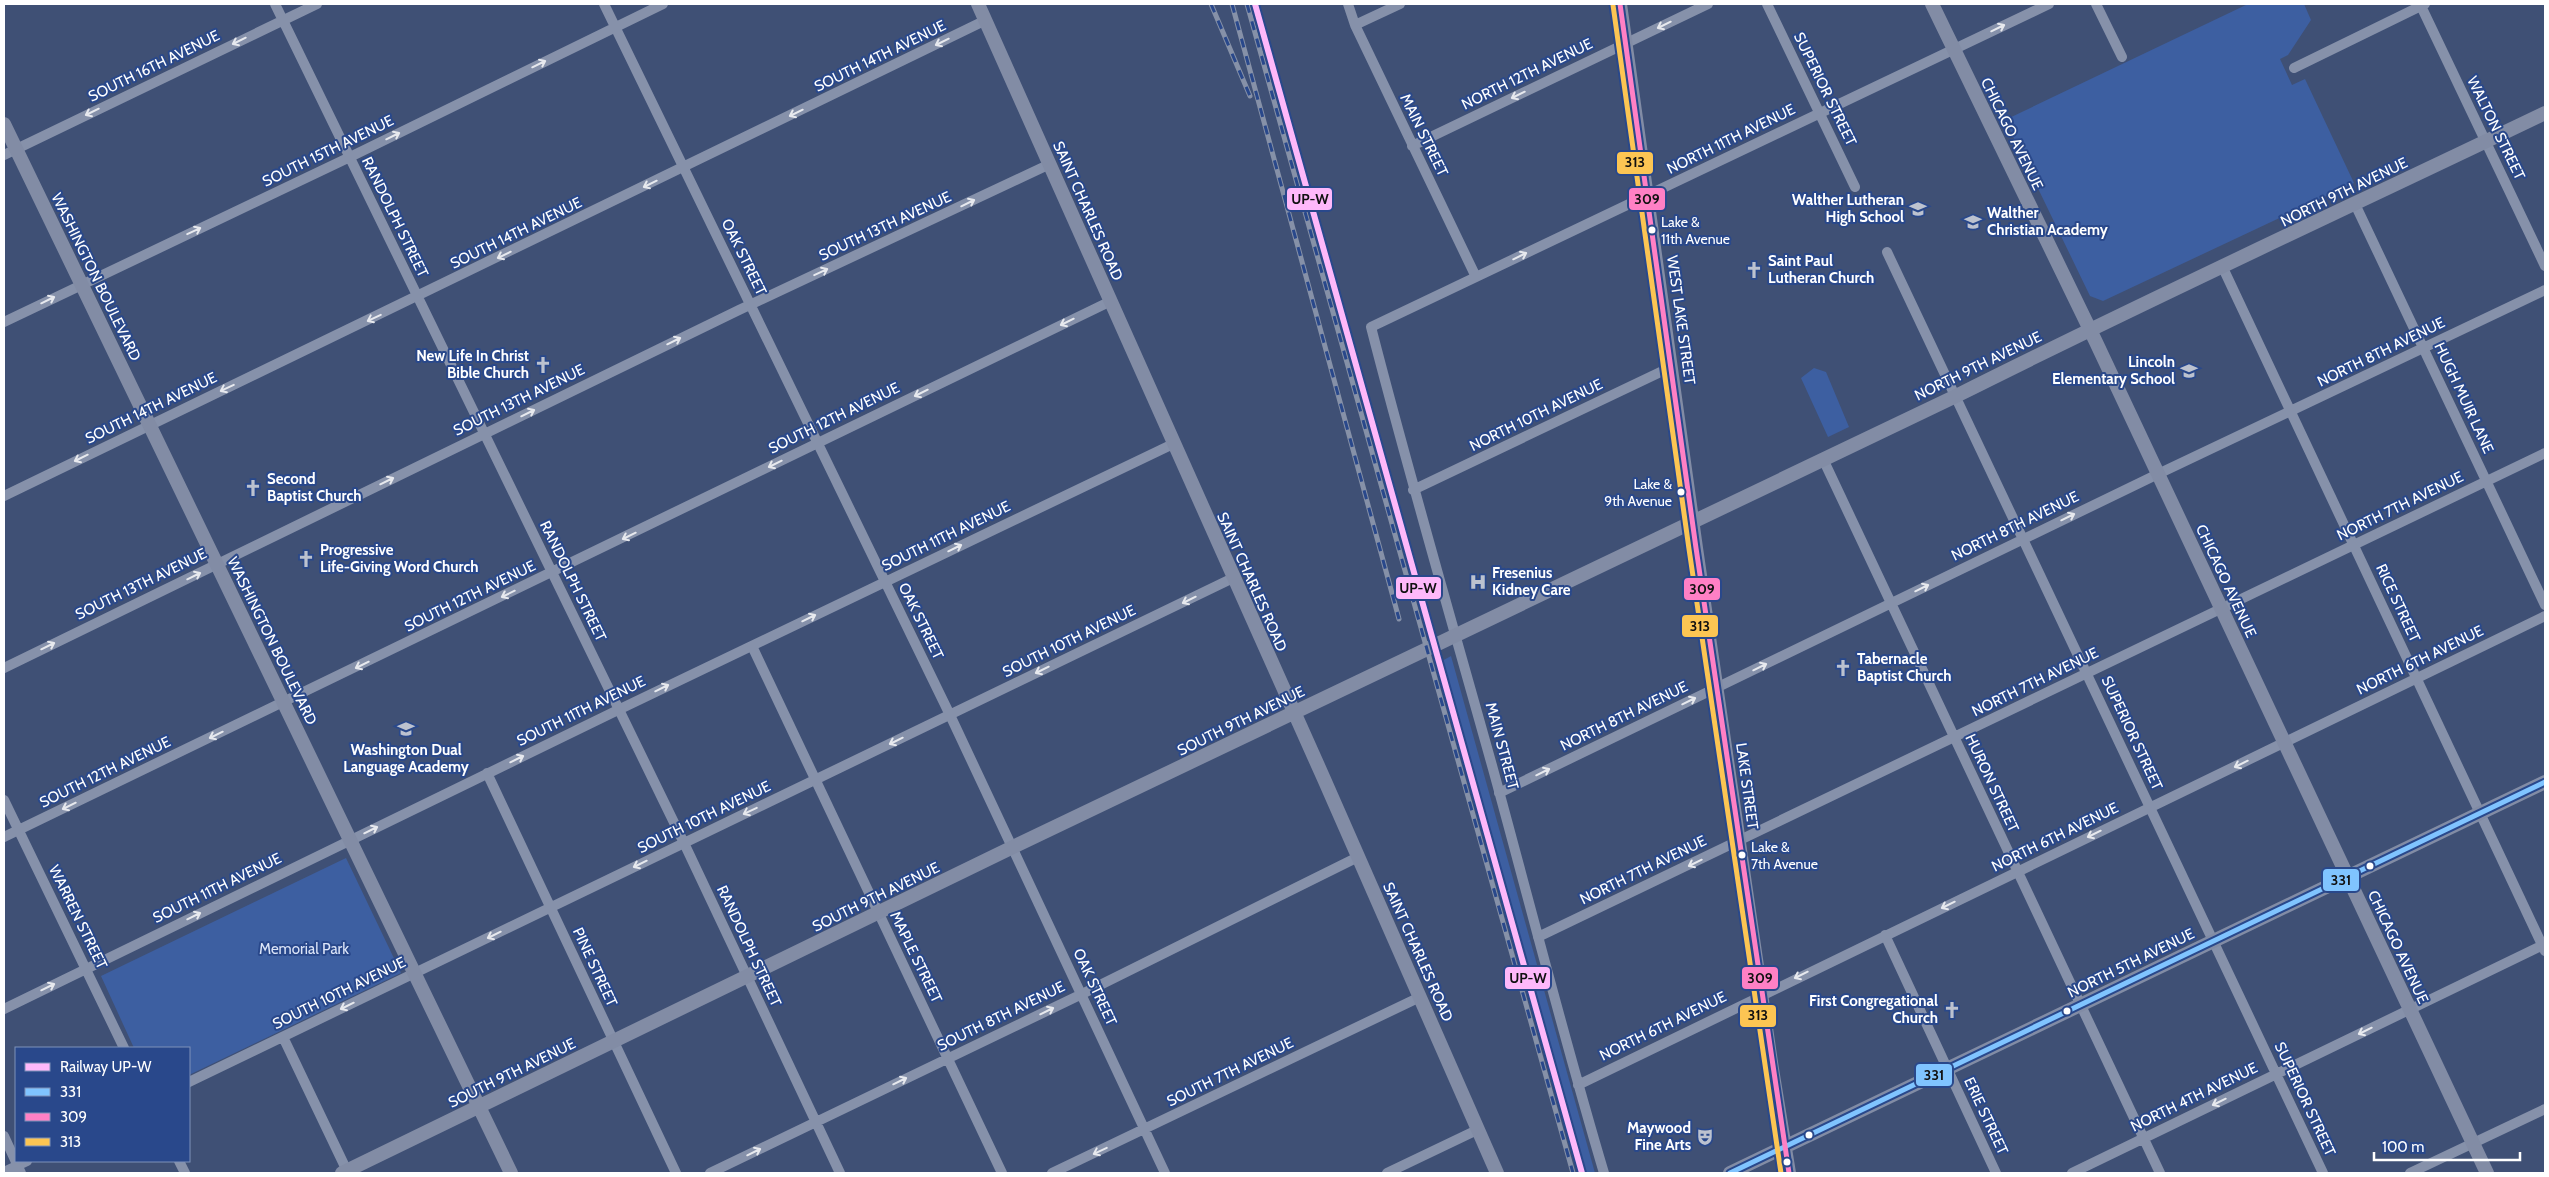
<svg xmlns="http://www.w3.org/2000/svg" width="2549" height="1177" viewBox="0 0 2549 1177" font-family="Cabin,sans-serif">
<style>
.green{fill:#3d5fa1}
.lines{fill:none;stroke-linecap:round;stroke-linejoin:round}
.street{stroke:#8691aa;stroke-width:10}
.secondary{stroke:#828ca5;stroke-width:14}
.rail-casing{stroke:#8691a8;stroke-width:5}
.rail{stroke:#29488b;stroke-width:3;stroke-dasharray:9;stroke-linecap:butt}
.bus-1-casing{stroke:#29488b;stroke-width:9}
.bus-2-casing{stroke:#29488b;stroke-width:9}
.bus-3-casing{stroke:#29488b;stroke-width:9}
.bus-1{stroke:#80c4ff;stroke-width:5}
.bus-2{stroke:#ff80c5;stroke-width:5}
.bus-3{stroke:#fcc553;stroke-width:5}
.rail-1-casing{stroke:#29488b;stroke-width:10}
.rail-1{stroke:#feb8fa;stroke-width:6}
.oneway{stroke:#e7e9ee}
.bus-dot{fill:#fff;stroke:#29488b;stroke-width:2}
.labels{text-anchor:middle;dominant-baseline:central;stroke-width:4;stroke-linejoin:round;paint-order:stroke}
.bus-label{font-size:14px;fill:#fff;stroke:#29488b;text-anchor:start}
.street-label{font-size:15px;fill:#fff;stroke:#29488b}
.poi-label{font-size:15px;font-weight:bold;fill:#fff;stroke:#29488b;text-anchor:start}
.park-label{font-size:15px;fill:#dce5f8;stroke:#29488b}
.line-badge{stroke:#29488b;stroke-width:2}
.pale-badge-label{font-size:14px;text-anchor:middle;font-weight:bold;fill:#111}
</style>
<rect width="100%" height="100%" fill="#3f5075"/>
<path class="green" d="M 2248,4 L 2304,4 L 2311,20 L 2288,55 L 2280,59 L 2292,85 L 2305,79 L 2354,183 L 2103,301 L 2090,296 L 2005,120 Z
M 1814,368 L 1826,372 L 1849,427 L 1828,437 L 1801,378 Z
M 1451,656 L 1595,1173 L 1584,1173 L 1442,661 Z
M 346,858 L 401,973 L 189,1075 L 189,1048 L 134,1048 L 101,976 Z"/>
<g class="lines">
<path class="street" d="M 275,4 L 684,843 L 840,1173
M 604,4 L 950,715 L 1165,1173
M 1348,4 L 1355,25 L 1476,277
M 1767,4 L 1855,187
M 2096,4 L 2122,57
M 2420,4 L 2545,266
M 1355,25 L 1400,4
M 2294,68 L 2425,4
M 1412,146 L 1708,4
M 4,155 L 317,4
M 2355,204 L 2545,605
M 1887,252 L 2323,1173
M 2223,268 L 2545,951
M 4,322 L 350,157 L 663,4
M 1823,459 L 2160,1173
M 1413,490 L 1671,367
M 4,496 L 986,20
M 752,646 L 1002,1173
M 4,668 L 739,310 L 1050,164
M 487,773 L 676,1173
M 1499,793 L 2158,474 L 2545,290
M 4,800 L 124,1048
M 4,837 L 1111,301
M 1885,935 L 1996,1173
M 1538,937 L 2545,453
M 4,1009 L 618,710 L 1173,444
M 283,1037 L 348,1173
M 189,1082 L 1233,578
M 1578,1085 L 2545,616
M 4,1136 L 21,1173
M 179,1161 L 185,1173
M 4,1172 L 27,1161
M 710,1173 L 1082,994 L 1358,857
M 1052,1173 L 1420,997
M 1387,1173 L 1477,1130
M 1604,1173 C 1564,1039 1530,904 1493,769 C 1452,622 1409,475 1371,327 L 2049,4
M 2072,1173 L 2545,944
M 2410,1173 L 2545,1109"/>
<path class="secondary" d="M 978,4 L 1324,779 L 1497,1173
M 1620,4 L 1696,548 L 1772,1069 L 1789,1173
M 1932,4 L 2095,340 L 2487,1173
M 4,124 L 511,1173
M 342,1173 L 1013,847 L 1956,396 C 2151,298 2349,207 2545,113
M 1730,1173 L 2545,782"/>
<g class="rail-casing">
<path id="rail" d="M 1211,4 L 1250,96
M 1232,4 L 1399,619
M 1247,4 L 1573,1173"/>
</g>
<use href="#rail" class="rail"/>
<g class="bus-1-casing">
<path id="bus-1" d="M 1730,1173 L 2545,782"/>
</g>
<g class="bus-2-casing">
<path id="bus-2" d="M 1620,4 L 1696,548 L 1789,1173"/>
</g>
<g class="bus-3-casing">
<path id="bus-3" d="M 1613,5 L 1689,549 L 1781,1173"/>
</g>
<use href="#bus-1" class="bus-1"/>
<use href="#bus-2" class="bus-2"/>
<use href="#bus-3" class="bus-3"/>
<g class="rail-1-casing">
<path id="rail-1" d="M 1255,4 L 1582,1173"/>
</g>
<use href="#rail-1" class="rail-1"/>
</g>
<defs><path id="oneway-shaft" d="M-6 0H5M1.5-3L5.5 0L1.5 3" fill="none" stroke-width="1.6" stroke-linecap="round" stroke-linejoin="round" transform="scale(1.25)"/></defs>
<g class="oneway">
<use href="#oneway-shaft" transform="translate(1664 25) rotate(154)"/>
<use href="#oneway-shaft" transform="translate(1998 28) rotate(-26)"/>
<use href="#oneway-shaft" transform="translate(239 41) rotate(154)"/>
<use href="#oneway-shaft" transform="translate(942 42) rotate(154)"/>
<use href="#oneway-shaft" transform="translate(539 64) rotate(-26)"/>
<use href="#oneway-shaft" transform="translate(1518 95) rotate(154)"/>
<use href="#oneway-shaft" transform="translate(92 112) rotate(154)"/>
<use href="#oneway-shaft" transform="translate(796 113) rotate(154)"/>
<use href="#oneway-shaft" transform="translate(393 136) rotate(-26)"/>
<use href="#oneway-shaft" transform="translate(650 184) rotate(154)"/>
<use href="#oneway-shaft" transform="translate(968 203) rotate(-26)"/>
<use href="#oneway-shaft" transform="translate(194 231) rotate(-25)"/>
<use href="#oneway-shaft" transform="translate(504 255) rotate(154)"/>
<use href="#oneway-shaft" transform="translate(1520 256) rotate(-26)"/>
<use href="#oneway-shaft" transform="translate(821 272) rotate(-25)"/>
<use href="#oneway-shaft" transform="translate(48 300) rotate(-26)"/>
<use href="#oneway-shaft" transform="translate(374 318) rotate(155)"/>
<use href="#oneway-shaft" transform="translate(1067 322) rotate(154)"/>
<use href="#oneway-shaft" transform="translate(674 341) rotate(-26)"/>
<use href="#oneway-shaft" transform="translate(227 388) rotate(155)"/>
<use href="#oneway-shaft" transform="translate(921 393) rotate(154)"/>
<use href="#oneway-shaft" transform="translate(528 413) rotate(-26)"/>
<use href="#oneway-shaft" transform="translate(81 458) rotate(154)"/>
<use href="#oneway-shaft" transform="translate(775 464) rotate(154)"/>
<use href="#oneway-shaft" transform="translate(387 481) rotate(-26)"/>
<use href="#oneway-shaft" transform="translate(2068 517) rotate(-26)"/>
<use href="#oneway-shaft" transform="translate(629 536) rotate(154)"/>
<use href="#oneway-shaft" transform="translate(955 548) rotate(-26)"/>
<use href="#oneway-shaft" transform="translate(194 576) rotate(-26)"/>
<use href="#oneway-shaft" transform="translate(1922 588) rotate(-26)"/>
<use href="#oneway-shaft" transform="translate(508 594) rotate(154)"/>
<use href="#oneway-shaft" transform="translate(1189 600) rotate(154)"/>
<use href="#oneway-shaft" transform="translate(809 618) rotate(-26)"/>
<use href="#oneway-shaft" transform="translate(48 646) rotate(-26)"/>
<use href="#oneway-shaft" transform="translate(362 665) rotate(154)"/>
<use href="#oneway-shaft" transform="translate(1760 667) rotate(-26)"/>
<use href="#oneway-shaft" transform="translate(1042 670) rotate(154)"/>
<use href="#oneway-shaft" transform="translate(662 688) rotate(-26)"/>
<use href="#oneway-shaft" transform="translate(1689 701) rotate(-26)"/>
<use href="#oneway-shaft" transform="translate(216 735) rotate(154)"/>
<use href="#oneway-shaft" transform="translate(896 741) rotate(154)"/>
<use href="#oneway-shaft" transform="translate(517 759) rotate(-26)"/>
<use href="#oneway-shaft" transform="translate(2241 764) rotate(154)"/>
<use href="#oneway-shaft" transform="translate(1543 772) rotate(-26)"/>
<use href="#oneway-shaft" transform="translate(69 806) rotate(154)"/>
<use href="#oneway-shaft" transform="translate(750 811) rotate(155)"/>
<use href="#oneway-shaft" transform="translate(371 830) rotate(-26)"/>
<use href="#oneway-shaft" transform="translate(2094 834) rotate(154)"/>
<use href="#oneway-shaft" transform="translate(1695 863) rotate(154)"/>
<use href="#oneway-shaft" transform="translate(640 864) rotate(154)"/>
<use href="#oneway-shaft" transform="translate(1948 905) rotate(154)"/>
<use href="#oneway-shaft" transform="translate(194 916) rotate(-26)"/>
<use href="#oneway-shaft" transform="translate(494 935) rotate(154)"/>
<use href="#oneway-shaft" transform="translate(1801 975) rotate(154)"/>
<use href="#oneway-shaft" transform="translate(48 987) rotate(-26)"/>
<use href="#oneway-shaft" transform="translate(347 1006) rotate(154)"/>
<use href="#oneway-shaft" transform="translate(1047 1011) rotate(-26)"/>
<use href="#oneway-shaft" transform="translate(2365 1031) rotate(154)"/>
<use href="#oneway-shaft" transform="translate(900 1081) rotate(-26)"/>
<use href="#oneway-shaft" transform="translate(2219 1102) rotate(154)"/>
<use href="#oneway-shaft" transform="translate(1100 1151) rotate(155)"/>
<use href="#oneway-shaft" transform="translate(754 1152) rotate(-26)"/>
</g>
<defs>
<g id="school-bare" transform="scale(1.35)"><path d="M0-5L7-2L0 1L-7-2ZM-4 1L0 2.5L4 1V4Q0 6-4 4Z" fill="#bcc2cf" stroke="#29488b" stroke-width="2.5" paint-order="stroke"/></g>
<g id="church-bare" transform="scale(1.35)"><path d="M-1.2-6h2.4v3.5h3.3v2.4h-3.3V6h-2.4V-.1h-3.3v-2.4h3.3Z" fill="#bcc2cf" stroke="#29488b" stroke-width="2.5" paint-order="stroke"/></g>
<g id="hospital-bare" transform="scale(1.35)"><path d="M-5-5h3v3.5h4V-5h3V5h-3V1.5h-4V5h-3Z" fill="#bcc2cf" stroke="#29488b" stroke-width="2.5" paint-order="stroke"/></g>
<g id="theatre-bare" transform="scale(1.35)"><path d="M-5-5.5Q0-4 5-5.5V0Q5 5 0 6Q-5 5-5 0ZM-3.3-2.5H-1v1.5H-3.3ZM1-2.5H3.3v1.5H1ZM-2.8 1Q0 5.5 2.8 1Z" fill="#bcc2cf" stroke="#29488b" stroke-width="2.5" paint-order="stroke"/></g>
</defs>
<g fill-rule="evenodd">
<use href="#school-bare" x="1918" y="209"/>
<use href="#school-bare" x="1973" y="222"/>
<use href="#church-bare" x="1754" y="270"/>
<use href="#church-bare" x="543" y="365"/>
<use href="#school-bare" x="2189" y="371"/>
<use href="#church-bare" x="253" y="488"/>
<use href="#church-bare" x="306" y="559"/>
<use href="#hospital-bare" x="1478" y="582"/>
<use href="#church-bare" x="1843" y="668"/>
<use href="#school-bare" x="406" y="729"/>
<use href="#church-bare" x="1952" y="1010"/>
<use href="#theatre-bare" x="1705" y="1137"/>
</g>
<g class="bus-dot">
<circle cx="1652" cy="230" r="4.5"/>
<circle cx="1681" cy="492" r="4.5"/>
<circle cx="1742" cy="855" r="4.5"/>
<circle cx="2370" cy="866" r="4.5"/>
<circle cx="2067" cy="1011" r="4.5"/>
<circle cx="1809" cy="1135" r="4.5"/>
<circle cx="1787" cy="1162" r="4.5"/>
</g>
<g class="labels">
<g class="bus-label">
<text x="1661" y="222">Lake &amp;<tspan x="1661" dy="17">11th Avenue</tspan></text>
<text x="1672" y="484" text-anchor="end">Lake &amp;<tspan x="1672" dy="17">9th Avenue</tspan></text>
<text x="1751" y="847">Lake &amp;<tspan x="1751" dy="17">7th Avenue</tspan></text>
</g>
<g class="street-label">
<text transform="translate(880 56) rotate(-26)">SOUTH 14TH AVENUE</text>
<text transform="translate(154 66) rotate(-26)">SOUTH 16TH AVENUE</text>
<text transform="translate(1527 74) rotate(-26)">NORTH 12TH AVENUE</text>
<text transform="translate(1825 89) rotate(64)">SUPERIOR STREET</text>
<text transform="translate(2496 128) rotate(64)">WALTON STREET</text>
<text transform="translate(2012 134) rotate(64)">CHICAGO AVENUE</text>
<text transform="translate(1424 135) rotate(64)">MAIN STREET</text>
<text transform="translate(1731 139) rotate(-26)">NORTH 11TH AVENUE</text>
<text transform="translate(328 151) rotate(-26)">SOUTH 15TH AVENUE</text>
<text transform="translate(2344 192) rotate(-26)">NORTH 9TH AVENUE</text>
<text transform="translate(1088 211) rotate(66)">SAINT CHARLES ROAD</text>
<text transform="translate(395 217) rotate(64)">RANDOLPH STREET</text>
<text transform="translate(885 226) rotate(-25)">SOUTH 13TH AVENUE</text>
<text transform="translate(516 233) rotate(-26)">SOUTH 14TH AVENUE</text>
<text transform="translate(744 257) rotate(64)">OAK STREET</text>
<text transform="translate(96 277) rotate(64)">WASHINGTON BOULEVARD</text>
<text transform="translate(1681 320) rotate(82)">WEST LAKE STREET</text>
<text transform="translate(2381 352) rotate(-26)">NORTH 8TH AVENUE</text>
<text transform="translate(1978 366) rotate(-26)">NORTH 9TH AVENUE</text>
<text transform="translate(2464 398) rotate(65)">HUGH MUIR LANE</text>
<text transform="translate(519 400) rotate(-26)">SOUTH 13TH AVENUE</text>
<text transform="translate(151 408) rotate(-26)">SOUTH 14TH AVENUE</text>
<text transform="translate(1536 415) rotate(-26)">NORTH 10TH AVENUE</text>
<text transform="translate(834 418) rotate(-26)">SOUTH 12TH AVENUE</text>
<text transform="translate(2400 506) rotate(-26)">NORTH 7TH AVENUE</text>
<text transform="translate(2015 526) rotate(-26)">NORTH 8TH AVENUE</text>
<text transform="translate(946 536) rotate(-26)">SOUTH 11TH AVENUE</text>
<text transform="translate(573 581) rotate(64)">RANDOLPH STREET</text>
<text transform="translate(2226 581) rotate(65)">CHICAGO AVENUE</text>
<text transform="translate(1252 582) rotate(66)">SAINT CHARLES ROAD</text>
<text transform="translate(141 584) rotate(-26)">SOUTH 13TH AVENUE</text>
<text transform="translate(470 596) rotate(-26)">SOUTH 12TH AVENUE</text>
<text transform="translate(2398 603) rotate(65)">RICE STREET</text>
<text transform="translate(921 621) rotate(64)">OAK STREET</text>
<text transform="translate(272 641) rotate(64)">WASHINGTON BOULEVARD</text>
<text transform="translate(1069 641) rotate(-26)">SOUTH 10TH AVENUE</text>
<text transform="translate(2420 660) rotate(-26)">NORTH 6TH AVENUE</text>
<text transform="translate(2035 682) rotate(-26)">NORTH 7TH AVENUE</text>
<text transform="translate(581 711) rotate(-26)">SOUTH 11TH AVENUE</text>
<text transform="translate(1624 716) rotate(-26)">NORTH 8TH AVENUE</text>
<text transform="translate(1241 721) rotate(-26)">SOUTH 9TH AVENUE</text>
<text transform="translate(2132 733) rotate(65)">SUPERIOR STREET</text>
<text transform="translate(1502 746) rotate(75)">MAIN STREET</text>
<text transform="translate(105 772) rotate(-26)">SOUTH 12TH AVENUE</text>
<text transform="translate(1992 783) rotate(65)">HURON STREET</text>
<text transform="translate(1747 786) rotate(82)">LAKE STREET</text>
<text transform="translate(704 817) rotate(-26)">SOUTH 10TH AVENUE</text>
<text transform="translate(2055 837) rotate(-26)">NORTH 6TH AVENUE</text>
<text transform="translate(1643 870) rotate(-26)">NORTH 7TH AVENUE</text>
<text transform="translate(217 888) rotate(-26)">SOUTH 11TH AVENUE</text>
<text transform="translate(876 897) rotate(-26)">SOUTH 9TH AVENUE</text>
<text transform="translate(78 917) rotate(64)">WARREN STREET</text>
<text transform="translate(749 946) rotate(65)">RANDOLPH STREET</text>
<text transform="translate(2398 947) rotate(65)">CHICAGO AVENUE</text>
<text transform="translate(1418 952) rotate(66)">SAINT CHARLES ROAD</text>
<text transform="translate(916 957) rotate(64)">MAPLE STREET</text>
<text transform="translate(2131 963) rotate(-26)">NORTH 5TH AVENUE</text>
<text transform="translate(595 967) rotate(65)">PINE STREET</text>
<text transform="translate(1095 987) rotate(65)">OAK STREET</text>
<text transform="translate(339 993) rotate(-26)">SOUTH 10TH AVENUE</text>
<text transform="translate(1001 1016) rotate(-26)">SOUTH 8TH AVENUE</text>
<text transform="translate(1663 1026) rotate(-26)">NORTH 6TH AVENUE</text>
<text transform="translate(1230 1072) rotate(-26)">SOUTH 7TH AVENUE</text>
<text transform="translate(512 1073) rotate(-26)">SOUTH 9TH AVENUE</text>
<text transform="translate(2194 1097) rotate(-26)">NORTH 4TH AVENUE</text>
<text transform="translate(2305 1099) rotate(65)">SUPERIOR STREET</text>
<text transform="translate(1986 1116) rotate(65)">ERIE STREET</text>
</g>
<g class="poi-label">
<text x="1904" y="200" text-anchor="end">Walther Lutheran<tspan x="1904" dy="17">High School</tspan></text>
<text x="1987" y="213">Walther<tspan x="1987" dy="17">Christian Academy</tspan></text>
<text x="1768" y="261">Saint Paul<tspan x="1768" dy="17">Lutheran Church</tspan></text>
<text x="529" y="356" text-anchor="end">New Life In Christ<tspan x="529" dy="17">Bible Church</tspan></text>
<text x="2175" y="362" text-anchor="end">Lincoln<tspan x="2175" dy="17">Elementary School</tspan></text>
<text x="267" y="479">Second<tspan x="267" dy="17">Baptist Church</tspan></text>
<text x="320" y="550">Progressive<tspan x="320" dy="17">Life-Giving Word Church</tspan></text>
<text x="1492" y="573">Fresenius<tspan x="1492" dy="17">Kidney Care</tspan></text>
<text x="1857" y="659">Tabernacle<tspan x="1857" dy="17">Baptist Church</tspan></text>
<text x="406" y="750" text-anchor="middle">Washington Dual<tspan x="406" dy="17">Language Academy</tspan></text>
<text x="1938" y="1001" text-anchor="end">First Congregational<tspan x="1938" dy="17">Church</tspan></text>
<text x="1691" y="1128" text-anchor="end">Maywood<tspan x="1691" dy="17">Fine Arts</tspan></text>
</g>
<g class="park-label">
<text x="304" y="949">Memorial Park</text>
</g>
</g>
<g class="line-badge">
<rect x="1616" y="151" width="38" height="24" rx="5" fill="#fcc553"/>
<rect x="1286" y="187" width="47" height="24" rx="5" fill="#feb8fa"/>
<rect x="1628" y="187" width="38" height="24" rx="5" fill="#ff80c5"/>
<rect x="1395" y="576" width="47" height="24" rx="5" fill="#feb8fa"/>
<rect x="1683" y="577" width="38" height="24" rx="5" fill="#ff80c5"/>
<rect x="1681" y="614" width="38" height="24" rx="5" fill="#fcc553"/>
<rect x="2322" y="868" width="38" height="24" rx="5" fill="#80c4ff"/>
<rect x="1504" y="966" width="47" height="24" rx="5" fill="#feb8fa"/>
<rect x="1741" y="966" width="38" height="24" rx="5" fill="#ff80c5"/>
<rect x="1739" y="1004" width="38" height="24" rx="5" fill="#fcc553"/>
<rect x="1915" y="1063" width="38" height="24" rx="5" fill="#80c4ff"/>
</g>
<g class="pale-badge-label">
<text x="1635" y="167">313</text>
<text x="1310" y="204">UP-W</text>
<text x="1647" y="204">309</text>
<text x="1418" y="593">UP-W</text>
<text x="1702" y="594">309</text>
<text x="1700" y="631">313</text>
<text x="2341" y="885">331</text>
<text x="1528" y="983">UP-W</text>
<text x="1760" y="983">309</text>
<text x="1758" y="1020">313</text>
<text x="1934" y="1080">331</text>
</g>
<rect width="2549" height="1177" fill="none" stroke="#ffffff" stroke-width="10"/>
<rect x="15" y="1047" width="175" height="115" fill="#29488b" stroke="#7f91b9"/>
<rect x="25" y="1063" width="25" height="8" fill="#feb8fa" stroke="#7f91b9"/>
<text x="60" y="1072" font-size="15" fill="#ffffff">Railway UP-W</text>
<rect x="25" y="1088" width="25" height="8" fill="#80c4ff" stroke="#7f91b9"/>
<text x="60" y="1097" font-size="15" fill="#ffffff">331</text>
<rect x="25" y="1113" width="25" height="8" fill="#ff80c5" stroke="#7f91b9"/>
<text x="60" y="1122" font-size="15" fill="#ffffff">309</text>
<rect x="25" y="1138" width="25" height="8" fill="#fcc553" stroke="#7f91b9"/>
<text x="60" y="1147" font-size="15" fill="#ffffff">313</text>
<path d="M2374 1152v8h146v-8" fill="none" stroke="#ffffff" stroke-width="2.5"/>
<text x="2382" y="1152" font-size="15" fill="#ffffff" stroke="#29488b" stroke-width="4" paint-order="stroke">100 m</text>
</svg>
